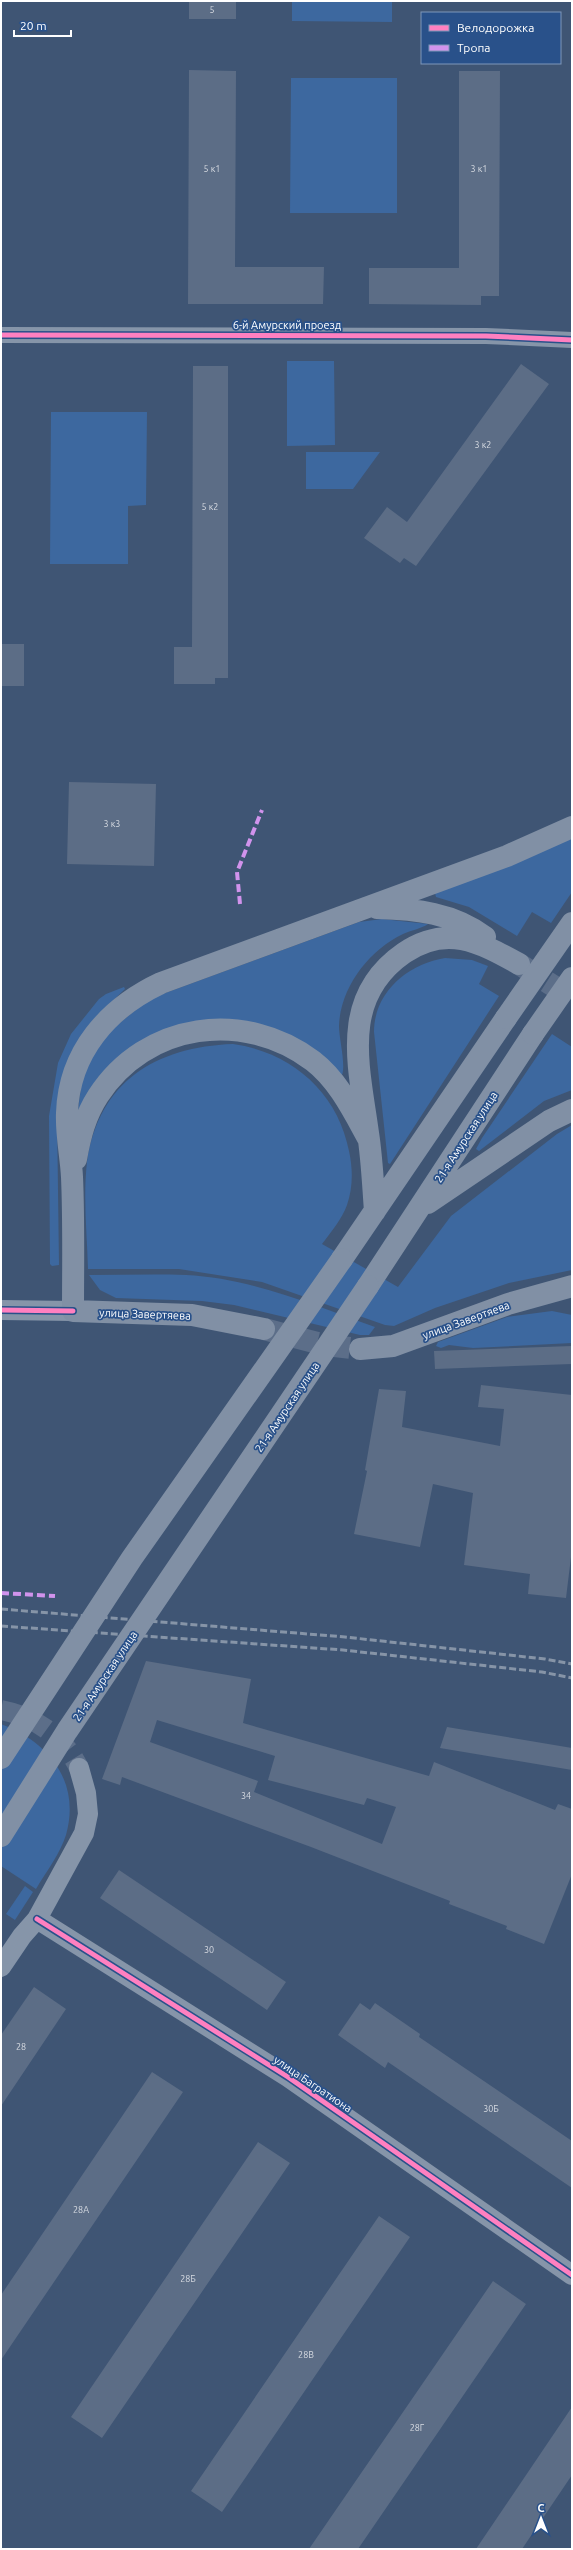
<svg xmlns="http://www.w3.org/2000/svg" width="573" height="2550" viewBox="0 0 573 2550" font-family="Ubuntu,sans-serif">
<style>
.green{fill:#3d689f}
.building{fill:#5c6d86;fill-rule:evenodd}
.lines{fill:none;stroke-linecap:round;stroke-linejoin:round}
.tertiary-tunnel{stroke:#5c6e89;stroke-width:20;stroke-dasharray:20 10;stroke-linecap:butt}
.secondary-tunnel{stroke:#5c6e89;stroke-width:22;stroke-dasharray:22 11;stroke-linecap:butt}
.minor{stroke:#8695a9;stroke-width:16}
.tertiary{stroke:#8695a9;stroke-width:20}
.secondary{stroke:#8190a5;stroke-width:22}
.rail{stroke:#8694a7;stroke-width:3;stroke-dasharray:7 3;stroke-linecap:butt}
.secondary-bridge{stroke:#8190a5;stroke-width:22}
.quiet{stroke:#d193ec;stroke-width:4;stroke-dasharray:8 4;stroke-linecap:butt}
.cycleway-casing{stroke:#29518a;stroke-width:8}
.cycleway{stroke:#ff80c0;stroke-width:5}
.labels{text-anchor:middle;dominant-baseline:central;stroke-width:3.5;stroke-linejoin:round;paint-order:stroke}
.number-label{font-size:9px;fill:#d6dae1}
.street-label{font-size:11px;fill:#fff;stroke:#29518a}
</style>
<rect width="100%" height="100%" fill="#3f5574"/>
<path class="green" d="M 292,1 L 392,1 L 392,22 L 292,21 Z
M 291,78 L 397,78 L 397,213 L 290,213 Z
M 287,361 L 334,361 L 335,445 L 287,446 Z
M 51,412 L 147,412 L 146,505 L 128,506 L 128,564 L 50,564 Z
M 306,452 L 380,452 L 353,489 L 306,489 Z
M 572,837 L 572,892 L 551,923 L 532,912 L 517,936 L 469,907 L 436,897 L 435,893 Z
M 382,919 L 428,924 C 421,929 411,930 403,934 C 369,950 340,988 339,1026 C 339,1039 346,1064 342,1075 L 198,1023 L 78,1110 L 82,1080 L 94,1053 L 110,1031 L 149,999 L 359,922 Z
M 445,958 L 472,960 L 488,966 L 479,984 L 499,996 L 390,1164 L 388,1163 L 374,1032 C 374,992 408,964 445,958 Z
M 124,987 L 125,989 L 93,1020 L 57,1115 L 59,1265 L 52,1266 L 50,1264 L 49,1116 L 58,1063 L 71,1034 L 99,999 L 106,994 Z
M 552,1034 L 572,1047 L 572,1090 L 544,1101 L 479,1151 L 476,1149 L 482,1138 Z
M 233,1044 C 292,1052 338,1093 349,1151 C 353,1169 353,1188 347,1205 C 342,1219 331,1232 322,1244 L 398,1287 L 451,1216 L 557,1134 L 572,1125 L 572,1270 L 509,1283 L 435,1308 L 394,1326 L 385,1325 L 262,1282 L 179,1269 L 88,1269 C 87,1234 83,1197 87,1162 C 99,1081 156,1047 233,1044 Z
M 89,1275 C 121,1275 154,1274 186,1275 C 250,1278 315,1305 375,1327 L 369,1335 L 360,1335 L 234,1305 L 202,1301 L 116,1298 L 100,1290 Z
M 552,1311 L 572,1315 L 572,1343 L 473,1348 L 449,1345 L 441,1348 L 436,1346 L 438,1342 L 507,1317 Z
M 1,1724 C 49,1742 81,1782 66,1835 C 60,1854 46,1872 36,1889 L 1,1866 Z
M 25,1886 L 33,1892 L 15,1920 L 6,1914 Z"/>
<path class="building" d="M 189,1 L 236,1 L 236,19 L 189,19 Z
M 189,70 L 236,71 L 235,267 L 324,267 L 323,304 L 188,304 Z
M 459,71 L 500,71 L 499,296 L 481,296 L 481,305 L 369,304 L 369,268 L 459,268 Z
M 521,364 L 549,384 L 416,566 L 404,558 L 400,563 L 364,538 L 387,507 L 407,522 Z
M 193,366 L 228,366 L 228,678 L 215,678 L 215,684 L 174,684 L 174,647 L 192,647 Z
M 1,644 L 24,644 L 24,686 L 1,686 Z
M 69,782 L 156,784 L 154,866 L 67,864 Z
M 572,1346 L 572,1364 L 435,1369 L 434,1351 Z
M 481,1385 L 572,1395 L 572,1549 L 566,1598 L 528,1594 L 530,1574 L 464,1565 L 473,1493 L 433,1484 L 420,1547 L 354,1534 L 367,1471 L 365,1470 L 379,1389 L 406,1391 L 402,1427 L 500,1446 L 504,1409 L 478,1407 Z
M 146,1661 L 251,1679 L 243,1723 L 429,1776 L 434,1762 L 555,1810 L 558,1804 L 572,1809 L 572,1874 L 544,1944 L 506,1929 L 507,1926 L 449,1904 L 450,1901 L 311,1847 L 122,1777 L 120,1785 L 102,1779 ZM 157,1720 L 275,1756 L 268,1780 L 364,1805 L 367,1798 L 396,1807 L 382,1844 L 254,1792 L 258,1781 L 150,1742 Z
M 447,1727 L 572,1748 L 572,1770 L 440,1748 Z
M 119,1870 L 286,1982 L 267,2010 L 100,1898 Z
M 34,1987 L 66,2009 L 1,2106 L 1,2035 Z
M 360,2003 L 370,2010 L 375,2003 L 420,2034 L 419,2037 L 572,2141 L 572,2188 L 388,2062 L 385,2068 L 338,2035 Z
M 152,2072 L 183,2092 L 1,2360 L 1,2295 Z
M 258,2142 L 290,2163 L 102,2438 L 71,2417 Z
M 379,2216 L 410,2237 L 222,2512 L 191,2491 Z
M 493,2281 L 526,2304 L 358,2549 L 309,2549 Z
M 572,2407 L 572,2475 L 522,2549 L 476,2549 Z"/>
<g class="lines">
<path class="tertiary-tunnel" d="M 1,1710 C 36,1717 63,1736 79,1768"/>
<path class="secondary-tunnel" d="M 519,964 L 572,998
M 264,1329 L 325,1345 L 360,1349"/>
<path class="minor" d="M 1,335 L 486,336 L 572,340"/>
<path class="tertiary" d="M 1,1310 L 73,1311
M 37,1919 L 288,2077 L 572,2275
M 1,1967 L 22,1936 L 37,1919 L 84,1833 L 88,1814 L 86,1793 L 79,1768"/>
<path class="secondary" d="M 377,908 C 415,909 454,913 485,937
M 76,1159 C 80,1137 85,1116 98,1096 C 146,1022 244,1009 313,1061 C 339,1081 354,1113 369,1140
M 428,1203 L 549,1121 L 572,1110
M 375,1211 C 373,1185 372,1159 368,1133 C 359,1066 339,998 404,953 C 447,924 479,942 519,964
M 342,1259 L 506,1018
M 368,1286 L 533,1034
M 264,1329 L 192,1315 L 73,1311 C 73,1267 74,1222 72,1177 C 71,1156 66,1135 67,1113 C 69,1052 108,1008 161,983 L 507,856 L 572,827
M 360,1349 L 393,1346 L 508,1304 L 572,1286"/>
<path class="rail" d="M 1,1609 L 345,1637 L 545,1659 L 572,1664
M 1,1626 L 343,1650 L 542,1672 L 572,1678"/>
<path class="secondary-bridge" d="M 506,1018 L 572,923
M 533,1034 L 572,978
M 1,1758 L 132,1558 L 342,1259
M 1,1836 L 67,1731 L 368,1286"/>
<path class="quiet" d="M 240,904 L 237,872 L 262,810
M 1,1593 L 55,1596"/>
<g class="cycleway-casing">
<path id="cycleway" d="M 1,335 L 486,336 L 572,340
M 1,1310 L 73,1311
M 37,1919 L 288,2077 L 572,2275"/>
</g>
<use href="#cycleway" class="cycleway"/>
</g>
<g class="labels">
<g class="number-label">
<text x="212" y="10">5</text>
<text x="212" y="169">5 к1</text>
<text x="479" y="169">3 к1</text>
<text x="483" y="445">3 к2</text>
<text x="210" y="507">5 к2</text>
<text x="112" y="824">3 к3</text>
<text x="246" y="1796">34</text>
<text x="209" y="1950">30</text>
<text x="21" y="2047">28</text>
<text x="491" y="2109">30Б</text>
<text x="81" y="2210">28А</text>
<text x="188" y="2279">28Б</text>
<text x="306" y="2355">28В</text>
<text x="417" y="2428">28Г</text>
</g>
<g class="street-label">
<text x="287" y="325">6-й Амурский проезд</text>
<text transform="translate(466 1137) rotate(-57)">21-я Амурская улица</text>
<text transform="translate(145 1314) rotate(2)">улица Завертяева</text>
<text transform="translate(466 1320) rotate(-20)">улица Завертяева</text>
<text transform="translate(287 1407) rotate(-56)">21-я Амурская улица</text>
<text transform="translate(105 1676) rotate(-56)">21-я Амурская улица</text>
<text transform="translate(313 2084) rotate(34)">улица Багратиона</text>
</g>
</g>
<rect width="573" height="2550" fill="none" stroke="#ffffff" stroke-width="4"/>
<rect x="421" y="12" width="140" height="52" fill="#29518a" stroke="#7f97b9"/>
<rect x="429" y="25" width="20" height="6" fill="#ff80c0" stroke="#7f97b9"/>
<text x="457" y="32" font-size="12" fill="#ffffff">Велодорожка</text>
<rect x="429" y="45" width="20" height="6" fill="#d193ec" stroke="#7f97b9"/>
<text x="457" y="52" font-size="12" fill="#ffffff">Тропа</text>
<g transform="translate(541 2518)" stroke="#29518a" stroke-width="3" paint-order="stroke">
<path d="M0-3L7 15L0 10L-7 15Z" fill="#ffffff"/>
<text y="-6" font-size="11" font-weight="bold" text-anchor="middle" fill="#ffffff">С</text>
</g>
<path d="M14 30v6h57v-6" fill="none" stroke="#ffffff" stroke-width="2"/>
<text x="20" y="30" font-size="12" fill="#ffffff" stroke="#29518a" stroke-width="3" paint-order="stroke">20 m</text>
</svg>
